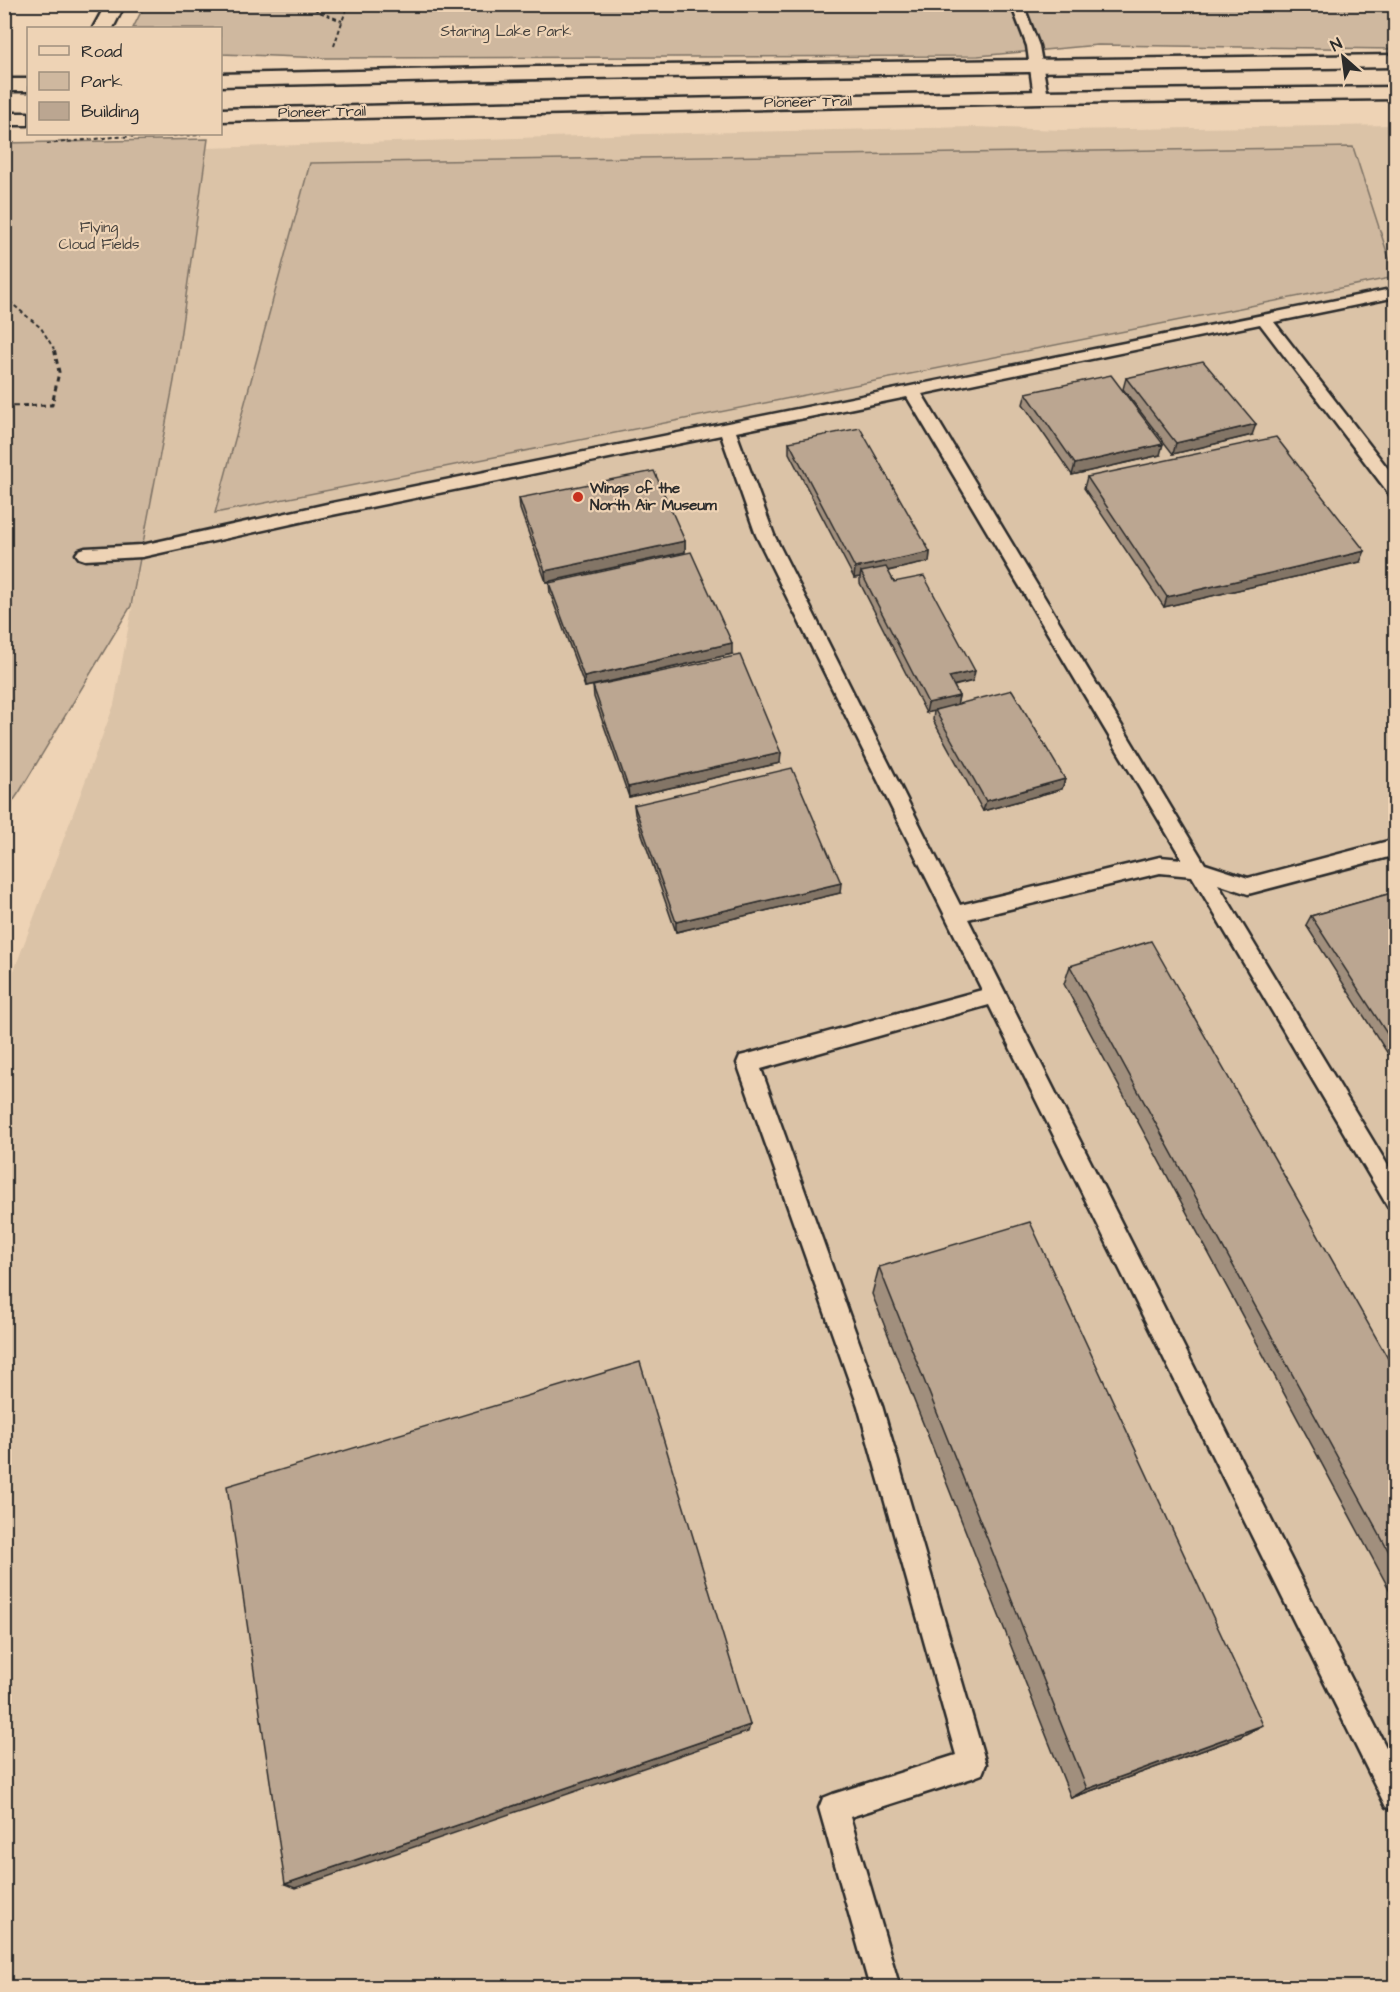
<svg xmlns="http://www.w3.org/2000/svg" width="1400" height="1992" viewBox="0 0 1400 1992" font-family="'Architects Daughter',sans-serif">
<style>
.built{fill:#dbc3a7}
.green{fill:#cfb89f;stroke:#7d7265;stroke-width:1.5}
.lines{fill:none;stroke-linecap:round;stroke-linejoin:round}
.service-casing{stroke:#2b2b2b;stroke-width:5}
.tertiary-casing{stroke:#2b2b2b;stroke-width:5}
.secondary-casing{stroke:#2b2b2b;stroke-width:5}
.path-far1{stroke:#2b2b2b;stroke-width:2;stroke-dasharray:4 3;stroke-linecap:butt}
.path{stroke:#2b2b2b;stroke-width:3;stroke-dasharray:5 4;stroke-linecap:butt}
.service{fill:#eed3b5;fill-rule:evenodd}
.tertiary{fill:#eed3b5;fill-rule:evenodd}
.secondary{fill:#eed3b5;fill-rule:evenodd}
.wall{fill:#a18f7d;stroke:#2b2b2b;stroke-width:1.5}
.shaded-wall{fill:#837466;stroke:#2b2b2b;stroke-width:1.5}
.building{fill:#bba691;stroke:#2b2b2b;stroke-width:1.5}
.poi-dot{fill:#c8321e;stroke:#eed3b5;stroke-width:2}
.labels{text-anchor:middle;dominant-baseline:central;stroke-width:4.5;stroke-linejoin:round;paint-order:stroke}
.far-park-label{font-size:15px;fill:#44403c;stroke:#eed3b5}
.far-street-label{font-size:15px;fill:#2b2b2b;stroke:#eed3b5}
.far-poi-label{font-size:15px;font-weight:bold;fill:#2b2b2b;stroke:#eed3b5;text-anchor:start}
</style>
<rect width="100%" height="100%" fill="#eed3b5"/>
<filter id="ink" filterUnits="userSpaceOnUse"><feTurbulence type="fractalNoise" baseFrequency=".0167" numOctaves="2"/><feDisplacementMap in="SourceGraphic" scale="12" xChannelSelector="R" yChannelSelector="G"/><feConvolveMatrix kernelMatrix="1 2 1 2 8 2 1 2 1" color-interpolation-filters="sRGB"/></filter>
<g filter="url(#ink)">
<path class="built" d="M 1395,125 L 1395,1987 L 5,1987 L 4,997 L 114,705 L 174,381 L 207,148 L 644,134 L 974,127 L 1062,130 Z"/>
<path class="green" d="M 145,4 L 1396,5 L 1395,49 L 1098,45 L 978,56 L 326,58 L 221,54 L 220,28 L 133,28 Z
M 208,139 L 174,381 L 131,606 L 20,791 L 5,813 L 5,143 Z
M 1353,147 L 1395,277 L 215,513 L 310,163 Z"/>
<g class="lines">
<g class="service-casing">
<path id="service" d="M 1011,4 L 1023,4 L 1039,46 L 1048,97 L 1046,100 L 1036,100 L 1034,97 L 1027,46 Z
M 1396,288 L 1396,297 L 1274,322 L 1396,479 L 1396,496 L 1390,495 L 1260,324 L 922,394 L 1205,864 L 1248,878 L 1396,839 L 1396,855 L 1248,894 L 1218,884 L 1396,1179 L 1396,1210 L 1388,1207 L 1192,876 L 1160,873 L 968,919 L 1396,1767 L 1396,1811 L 1386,1807 L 989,1005 L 761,1069 L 882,1406 L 986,1764 L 982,1774 L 972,1778 L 850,1817 L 900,1988 L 870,1988 L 819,1808 L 823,1798 L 833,1794 L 956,1755 L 858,1406 L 737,1063 L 740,1056 L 748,1054 L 982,990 L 756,535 L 721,435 L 327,516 L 142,557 L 85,560 L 79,558 L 76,554 L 79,550 L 85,548 L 142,545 L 327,504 ZM 907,397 L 1182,859 L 1160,857 L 960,905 L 774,535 L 736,432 Z"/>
</g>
<g class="tertiary-casing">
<path id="tertiary" d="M 106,4 L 125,4 L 113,28 L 93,28 Z"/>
</g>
<g class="secondary-casing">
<path id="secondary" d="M 1396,55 L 1396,67 L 587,78 L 220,86 L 220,74 L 587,66 Z
M 4,79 L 28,79 L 28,91 L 4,91 Z
M 1396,87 L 1396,99 L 1041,103 L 220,121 L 220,109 L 1041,91 Z
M 4,113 L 28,113 L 28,125 L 4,125 Z"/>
</g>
<path class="path-far1" d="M 309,4 L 319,12 L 342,21
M 334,46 L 348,4
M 47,144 L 114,137 L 201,135
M 4,297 L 41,328 L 54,349"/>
<path class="path" d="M 4,406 L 52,405 L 59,372 L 54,348"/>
<use href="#service" class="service"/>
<use href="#tertiary" class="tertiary"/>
<use href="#secondary" class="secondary"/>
</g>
<path class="wall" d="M 1126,378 L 1252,435 L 1173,454 L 1123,389 Z
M 1026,393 L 1160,455 L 1072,475 L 1023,404 Z
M 789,442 L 930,552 L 929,562 L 888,571 L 894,582 L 973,681 L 954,686 L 959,696 L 957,704 L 1065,779 L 1062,789 L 983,811 L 933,720 L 934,711 L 926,713 L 860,583 L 860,577 L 854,578 L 789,453 Z
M 1087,477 L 1360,562 L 1164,607 L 1084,488 Z
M 519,498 L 685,541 L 685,552 L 546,582 L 520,509 Z
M 549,583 L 732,654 L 585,687 L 550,593 Z
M 593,686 L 780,763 L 629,797 L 594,697 Z
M 634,805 L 840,893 L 676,932 L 635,814 Z
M 1395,892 L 1395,1065 L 1306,925 L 1311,916 Z
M 1070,966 L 1395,1371 L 1395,1600 L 1064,984 Z
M 879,1267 L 1240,1737 L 1071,1798 L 872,1294 Z"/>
<path class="shaded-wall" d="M 1256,424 L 1252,435 L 1173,454 L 1176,443 Z
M 1163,444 L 1160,455 L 1072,475 L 1075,464 Z
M 685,541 L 685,552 L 546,582 L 545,571 Z
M 1365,551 L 1360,562 L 1164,607 L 1167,597 Z
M 930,552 L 929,562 L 863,576 L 861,572 L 860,577 L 854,578 L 855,568 Z
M 732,643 L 732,654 L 585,687 L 584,677 Z
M 975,671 L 973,681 L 947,687 L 949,677 Z
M 959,696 L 957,706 L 935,710 L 934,711 L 926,713 L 928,703 Z
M 781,753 L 780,763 L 629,797 L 628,787 Z
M 1065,779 L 1062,789 L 983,811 L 986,801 Z
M 841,883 L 840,893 L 676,932 L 676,922 Z
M 750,1725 L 748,1732 L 295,1888 L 285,1884 Z
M 1263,1725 L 1240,1737 L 1071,1798 L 1087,1789 Z"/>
<path class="building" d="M 1203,361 L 1256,424 L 1176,443 L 1126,378 Z
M 1111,375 L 1163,444 L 1075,464 L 1026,393 Z
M 860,428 L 930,552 L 855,568 L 789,442 Z
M 1276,437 L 1365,551 L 1167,597 L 1087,477 Z
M 654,471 L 685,541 L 545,571 L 519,498 Z
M 691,552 L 732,643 L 584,677 L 549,583 Z
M 886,567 L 894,582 L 924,576 L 975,671 L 949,677 L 959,696 L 928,703 L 861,572 Z
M 740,655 L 781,753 L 628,787 L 593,686 Z
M 1012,690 L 1065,779 L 986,801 L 935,710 Z
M 792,768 L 841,883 L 676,922 L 634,805 Z
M 1395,892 L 1395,1046 L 1311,916 Z
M 1151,941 L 1395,1371 L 1395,1563 L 1070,966 Z
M 1030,1222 L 1263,1725 L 1087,1789 L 879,1267 Z
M 640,1362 L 750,1725 L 285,1884 L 227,1486 Z"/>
</g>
<circle class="poi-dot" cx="578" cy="497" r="6"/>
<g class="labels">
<g class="far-park-label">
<text x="506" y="31">Staring Lake Park</text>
<text x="99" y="227">Flying<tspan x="99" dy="17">Cloud Fields</tspan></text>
</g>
<g class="far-street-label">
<text transform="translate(808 102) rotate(-1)">Pioneer Trail</text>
<text transform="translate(322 112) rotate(-1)">Pioneer Trail</text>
</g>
<g class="far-poi-label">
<text x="590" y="488">Wings of the<tspan x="590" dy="17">North Air Museum</tspan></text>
</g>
</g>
<rect width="1400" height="1992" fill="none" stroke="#eed3b5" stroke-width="24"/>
<rect x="12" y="12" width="1376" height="1968" fill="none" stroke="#2b2b2b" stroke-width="2" filter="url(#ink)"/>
<rect x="27" y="27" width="195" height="108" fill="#eed3b5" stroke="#a0907e" stroke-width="1.5"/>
<rect x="39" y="46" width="30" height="9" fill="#eed3b5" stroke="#a0907e" stroke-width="1.5"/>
<text x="81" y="57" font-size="18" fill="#2b2b2b">Road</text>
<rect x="39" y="72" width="30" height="18" fill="#cfb89f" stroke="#a0907e" stroke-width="1.5"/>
<text x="81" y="87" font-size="18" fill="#2b2b2b">Park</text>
<rect x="39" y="102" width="30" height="18" fill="#bba691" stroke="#a0907e" stroke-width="1.5"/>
<text x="81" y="117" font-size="18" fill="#2b2b2b">Building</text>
<g transform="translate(1343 57) rotate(332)" stroke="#eed3b5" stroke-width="4.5" paint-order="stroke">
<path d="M0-4.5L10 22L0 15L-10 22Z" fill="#2b2b2b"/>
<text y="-9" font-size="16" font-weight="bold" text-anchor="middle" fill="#2b2b2b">N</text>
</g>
</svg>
